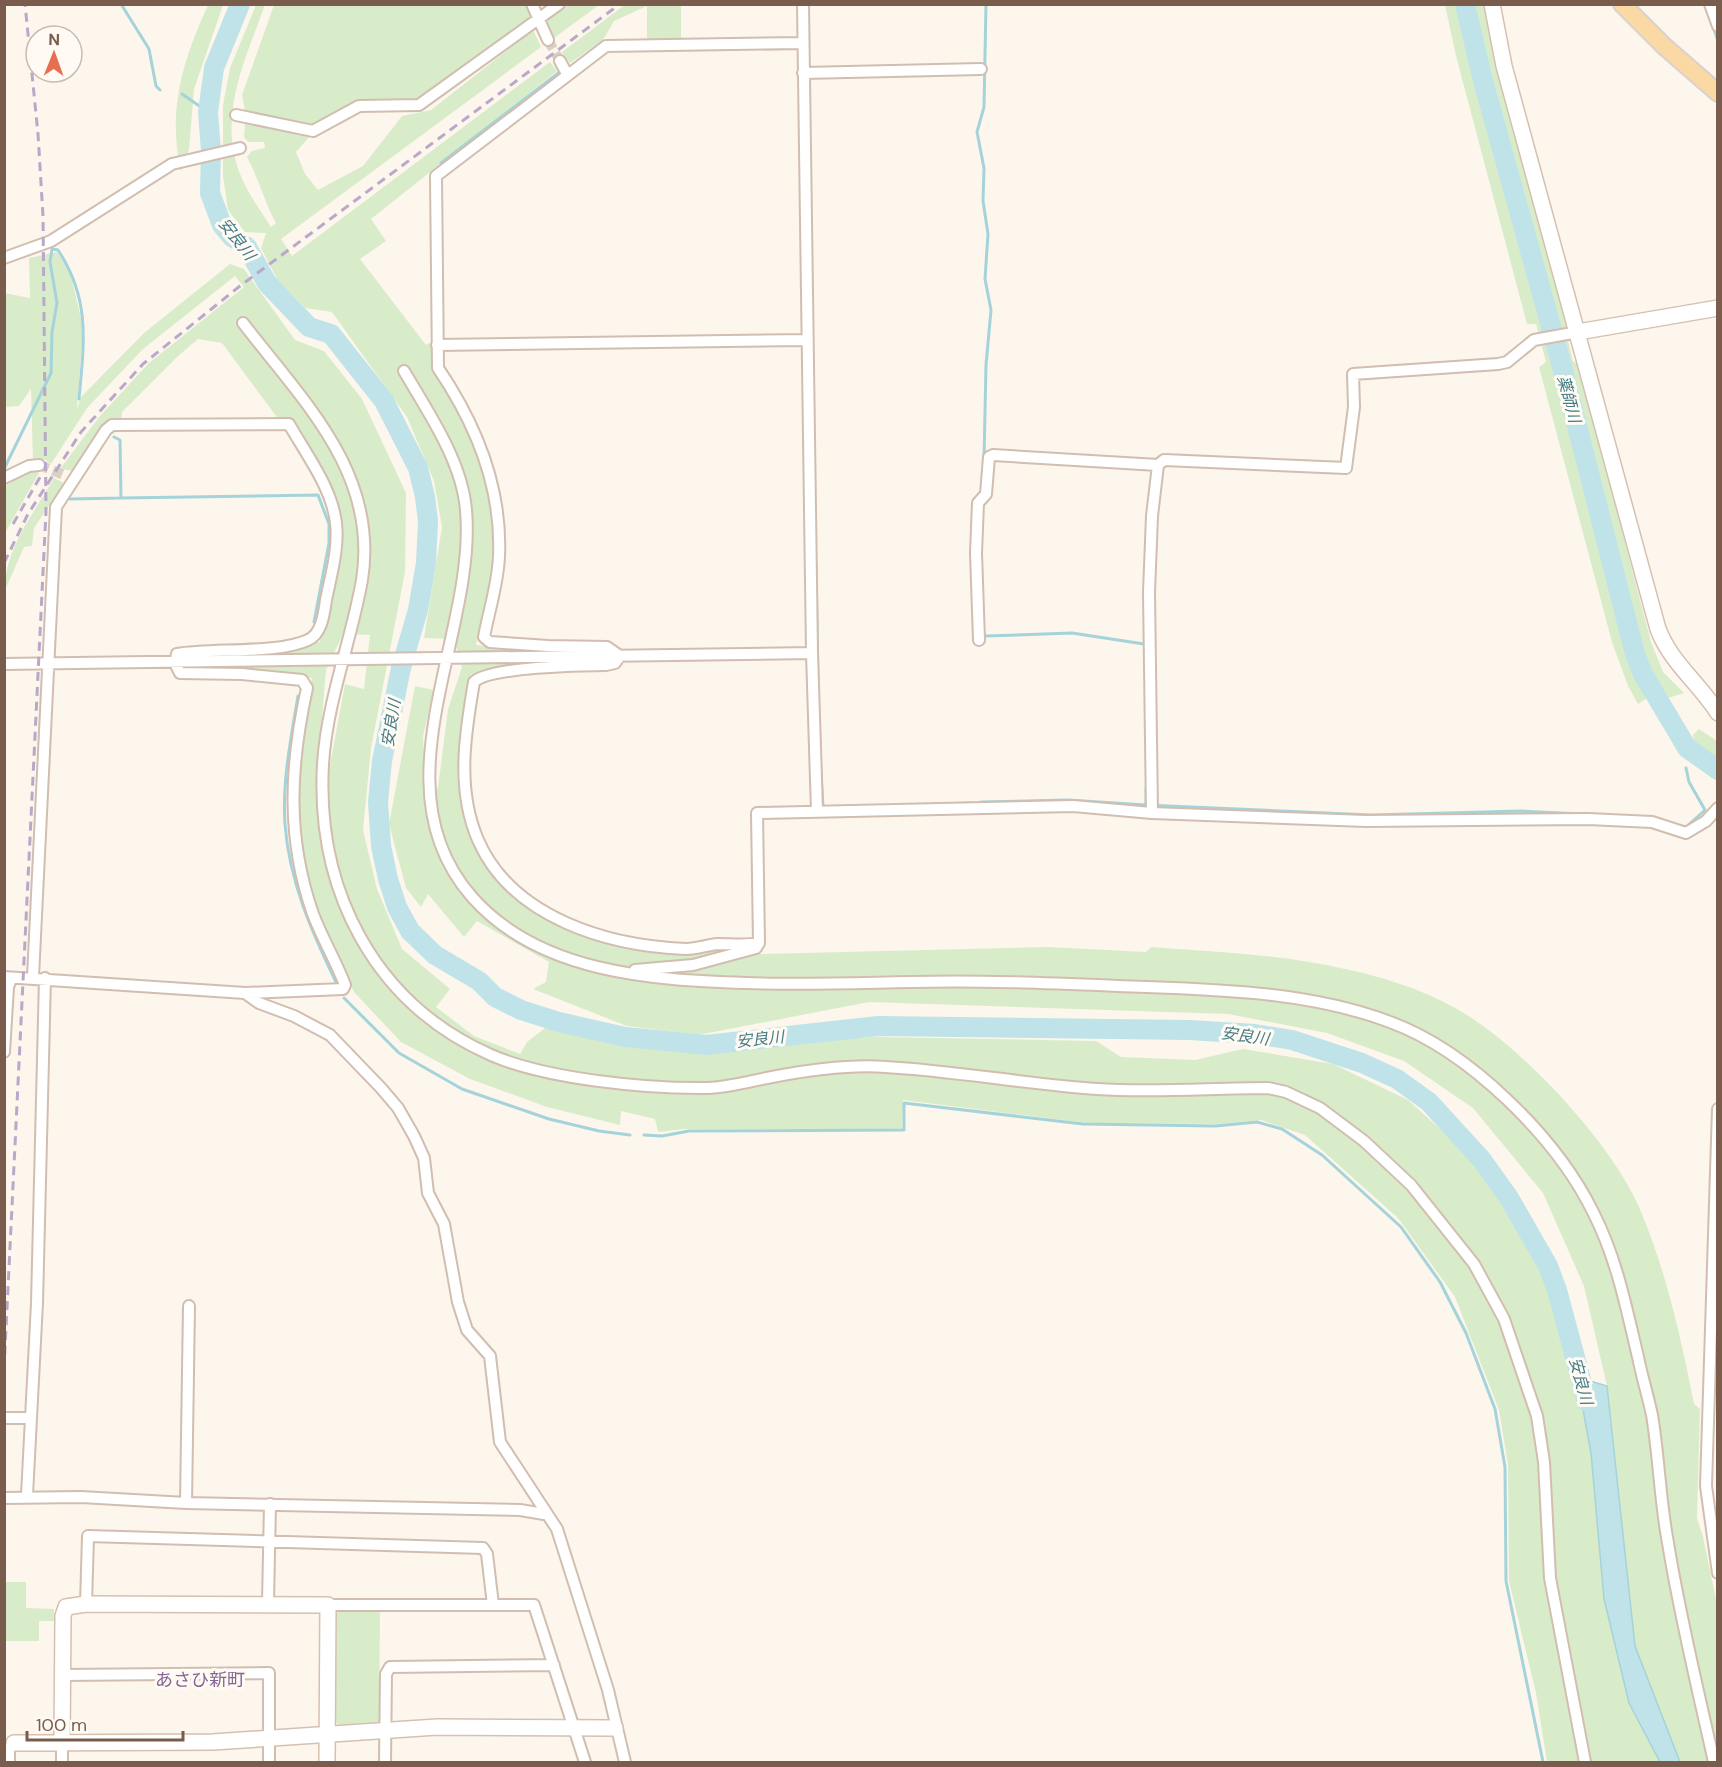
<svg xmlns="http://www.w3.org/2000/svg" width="1722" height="1767" viewBox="0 0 1722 1767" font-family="'DM Sans','Noto Sans JP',sans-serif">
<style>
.green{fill:#d8ecc9;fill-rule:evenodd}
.water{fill:#bfe3e8;stroke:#a5d3da;stroke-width:1.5}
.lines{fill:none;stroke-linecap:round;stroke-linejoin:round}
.stream{stroke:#a5d3da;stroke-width:3}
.river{stroke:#bfe3e8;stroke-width:20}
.street-tunnel{stroke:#dcd0c4;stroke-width:10;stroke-dasharray:10 5;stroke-linecap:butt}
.street-casing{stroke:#d1beb0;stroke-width:14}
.secondary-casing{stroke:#d6c0b0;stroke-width:18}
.primary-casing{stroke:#dad1cd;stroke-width:20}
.street{stroke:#fff;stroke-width:10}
.secondary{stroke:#fff;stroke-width:15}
.primary{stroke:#fbd9a5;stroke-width:16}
.rail{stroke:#b9a8c9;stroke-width:3;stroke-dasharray:9 6;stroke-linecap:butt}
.labels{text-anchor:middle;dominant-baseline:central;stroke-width:6;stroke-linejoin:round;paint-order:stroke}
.water-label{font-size:16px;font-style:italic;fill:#437c86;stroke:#fffaf3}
.quarter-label{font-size:18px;fill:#846695;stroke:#fffaf3}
</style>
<rect width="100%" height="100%" fill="#fdf6ec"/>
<path class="green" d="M 529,4 L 533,17 L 417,101 L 357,101 L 311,128 L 245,111 L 242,95 L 274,5 Z
M 626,4 L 681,5 L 681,39 L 647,40 L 647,6 L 614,21 L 603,40 L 570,63 L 562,52 Z
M 208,5 L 223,5 L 194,89 L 189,150 L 181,171 C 167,110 183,60 208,5 Z
M 256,5 L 265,5 C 247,55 221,107 236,162 C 242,185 258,207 271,227 L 276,223 C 264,201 259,179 247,157 L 252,151 L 265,148 L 264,142 L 248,142 L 244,137 L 245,123 L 311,135 L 296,152 L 305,174 L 318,190 L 363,166 L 402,116 L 431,110 L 533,30 L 541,47 L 281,239 L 292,256 L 550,62 L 557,71 L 371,219 L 386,241 L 360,259 L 426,345 L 432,342 L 433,371 L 462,415 L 486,466 L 495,516 L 492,578 L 476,645 L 559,651 L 559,662 L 471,674 L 459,759 L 460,790 L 475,841 L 502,887 L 548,919 L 601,940 L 724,947 L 762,954 L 1048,947 L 1146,952 L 1151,947 C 1215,952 1282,954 1345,969 C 1389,978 1439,995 1476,1021 C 1533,1060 1611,1144 1639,1207 C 1666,1270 1681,1338 1694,1404 L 1700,1409 L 1697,1518 L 1703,1537 L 1717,1604 L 1717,1762 L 1680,1762 L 1635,1646 L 1607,1386 L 1584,1286 L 1543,1193 L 1473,1108 L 1404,1061 L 1327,1033 L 1228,1014 L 869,1002 L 698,1035 L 627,1026 L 533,989 L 546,982 L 549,962 L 477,921 L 464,937 L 428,894 L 421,907 L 406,888 L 389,824 L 415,686 L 434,690 L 423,736 L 426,796 L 438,788 L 448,709 L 462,667 L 454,639 L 424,638 L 442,527 L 434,481 L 407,417 L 332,312 L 305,308 L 277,279 L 261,248 L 266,233 L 245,232 L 228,210 L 223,176 L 223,105 L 230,68 Z
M 568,5 L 599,5 L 554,38 L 545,21 Z
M 1445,5 L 1459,5 L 1468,51 L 1631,659 L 1646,699 L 1638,704 L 1628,686 L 1612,642 L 1539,367 L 1546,362 L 1536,324 L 1527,324 L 1456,56 Z
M 1475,5 L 1484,5 L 1495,61 L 1567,324 L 1565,328 L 1573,361 L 1579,366 L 1651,642 L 1663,672 L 1684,693 L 1668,698 L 1645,658 L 1485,55 Z
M 57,252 L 70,272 L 83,327 L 77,409 L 81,397 L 144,333 L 230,264 L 244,269 L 295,340 L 324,351 L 362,399 L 406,493 L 405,572 L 371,748 L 363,830 L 377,889 L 402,949 L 450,989 L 436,1007 L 474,1036 L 520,1054 L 527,1042 L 545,1028 L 658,1050 L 723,1053 L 811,1040 L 876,1037 L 1096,1041 L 1121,1057 L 1195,1060 L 1243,1049 L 1333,1064 L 1408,1100 L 1480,1165 L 1548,1277 L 1577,1377 L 1591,1453 L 1604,1599 L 1629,1703 L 1660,1762 L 1547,1762 L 1536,1693 L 1509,1581 L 1508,1465 L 1499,1410 L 1455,1297 L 1398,1218 L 1305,1135 L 1261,1120 L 1218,1124 L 1087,1123 L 903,1100 L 902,1129 L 684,1129 L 658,1132 L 655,1119 L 621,1111 L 620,1125 L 547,1107 L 470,1079 L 401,1042 L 354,992 L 318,915 L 302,859 L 294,794 L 312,678 L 213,668 L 215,657 L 320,642 L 341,530 L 336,499 L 290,420 L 279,420 L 222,343 L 198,339 L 178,356 L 122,412 L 121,422 L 105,424 L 75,471 L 60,469 L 99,417 L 149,363 L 244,287 L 235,276 L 143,349 L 87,408 L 51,464 L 44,459 L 33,462 L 31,389 L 19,406 L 5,407 L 4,293 L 30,298 L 29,258 ZM 343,634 L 370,635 L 364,689 L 345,684 L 328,776 L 317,776 L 326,670 Z
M 31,470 L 39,473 L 5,533 L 5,486 Z
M 54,478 L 64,483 L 34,528 L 32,546 L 24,547 L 5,590 C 4,549 35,512 54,478 Z
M 1699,729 L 1717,741 L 1717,762 L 1708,758 L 1694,745 L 1693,735 Z
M 5,1582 L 26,1582 L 26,1608 L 54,1609 L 54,1621 L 39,1621 L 39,1641 L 5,1641 Z
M 380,1609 L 379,1722 L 375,1725 L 341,1727 L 336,1722 L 336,1614 L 341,1610 Z"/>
<path class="water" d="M 1577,1377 L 1607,1386 L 1635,1646 L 1680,1762 L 1660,1762 L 1629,1703 L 1604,1599 L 1591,1453 Z"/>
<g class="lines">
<path class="stream" d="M 121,4 L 149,49 L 156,86 L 160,90
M 1713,26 L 1718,41
M 182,94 L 208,112
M 441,163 L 561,71 L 560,69
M 441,179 L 442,288
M 114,437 L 120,440 L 121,498 L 318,495 L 329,524 L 329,543 L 314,622
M 984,459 L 986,365 L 991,310 L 985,279 L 988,234 L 983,201 L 984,168 L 977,132 L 984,107 L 986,4
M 4,469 L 51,373 L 52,332 L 57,303 L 50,262 L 52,249 L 58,250 C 91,300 84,343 79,399
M 70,499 L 121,498
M 816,564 L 818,683
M 982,633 L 986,636 L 1072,633 L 1144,644 L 1147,647
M 298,696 C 291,738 282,782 285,824 C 289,881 312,932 336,982
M 820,756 L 823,807 L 825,807
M 1146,788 L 1146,805 L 1371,815 L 1521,811 L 1582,814
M 981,802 L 1068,800 L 1146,805
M 940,804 L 971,803
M 1651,817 L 1668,822
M 1685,828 L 1705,810 L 1689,782 L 1686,768
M 344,998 L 399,1053 L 462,1089 L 549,1119 L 599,1131 L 630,1135
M 644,1135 L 662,1136 L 689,1131 L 904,1130 L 904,1103 L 1083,1124 L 1215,1126 L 1257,1122 L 1282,1129 L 1322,1155 L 1401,1227 L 1440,1282 L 1466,1333 L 1495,1409 L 1505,1467 L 1506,1581 L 1543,1762"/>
<path class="river" d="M 240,4 L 214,68 L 208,112 L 211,151 L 210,193 L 222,225 L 232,237 L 247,247 L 267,283 L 309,327 L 331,334 L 384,401 L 418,468 L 425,497 L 428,521 L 426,563 L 418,610 L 401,668 L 382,761 L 378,802 L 381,846 L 388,879 L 397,907 L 410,931 L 435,955 L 479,981 L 495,997 L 521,1010 L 559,1022 L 625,1037 L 706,1045 L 878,1026 L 1189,1030 L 1255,1034 L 1292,1040 L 1362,1063 L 1397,1079 L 1429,1102 L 1482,1160 L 1509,1198 L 1548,1266 L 1557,1290 L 1587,1402
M 1465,4 L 1482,77 L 1560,359 L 1635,654 L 1643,674 L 1687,748 L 1718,770"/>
<path class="street-tunnel" d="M 548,40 L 560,61
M 39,465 L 64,475"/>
<g class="street-casing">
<path id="street" d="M 532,4 L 548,40
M 803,4 L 812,653 L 817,811
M 1710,4 L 1718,26
M 560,61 L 567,74
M 803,73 L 981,69
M 236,115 L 313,131 L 359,106 L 419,105 L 559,4
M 4,258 L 51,241 L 172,164 L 240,148
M 243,323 C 303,401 379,473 362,580 C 351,642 327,701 323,764 C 316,889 373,1003 491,1055 C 546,1079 647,1089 708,1088 C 730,1087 750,1081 772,1077 C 808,1070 848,1064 886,1067 C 956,1071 1026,1084 1097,1089 C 1153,1093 1211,1088 1268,1088 L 1286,1092 L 1320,1108 L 1364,1141 L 1411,1185 L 1474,1264 L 1504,1319 L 1537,1416 L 1544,1462 L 1550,1578 L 1585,1762
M 437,345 L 806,340
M 404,371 C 428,412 462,461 466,510 C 477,634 374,786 472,897 C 539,973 652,980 746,983 C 801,985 855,983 911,982 C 989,980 1068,984 1146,987 C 1228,990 1313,993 1390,1022 C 1469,1051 1556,1137 1593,1212 C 1617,1259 1626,1307 1638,1357 C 1642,1377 1648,1396 1652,1415 C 1659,1457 1660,1501 1668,1543 C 1680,1617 1698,1690 1714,1762
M 4,478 L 29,466 L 39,465
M 979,640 L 976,553 L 978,503 L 986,494 L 989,457 L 993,455 L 1158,465
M 4,664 L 812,653
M 1152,813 L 1149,592 L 1152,516 L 1158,465 L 1164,460 L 1346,468 L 1354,407 L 1353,374 L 1498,364 L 1507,362 L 1534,340 L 1578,332
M 759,943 C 745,946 732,944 718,944 C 707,945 697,949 686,949 C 608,946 512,918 478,840 C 456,789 465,734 474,682 C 489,667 583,665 606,665 L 615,663 L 620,656 L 607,647 L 548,646 L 490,642 L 484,637 C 489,610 498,584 499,556 C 502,487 476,424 438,368 L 436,176 L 606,46 L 803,43
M 635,970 L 693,965 L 756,948 L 759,943 L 757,813 L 1073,806 L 1152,813 L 1366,821 L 1588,819 L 1652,822 L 1686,833 L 1706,821 L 1718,808
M 4,977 L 245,993 L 343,989 L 345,985 C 336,961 322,938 313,914 C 286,837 290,766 307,688 L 302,680 L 242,674 L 180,673 L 175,663 L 177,654 C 212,648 278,654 308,640 C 322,634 324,613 326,600 C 331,575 339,548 336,523 C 332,488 306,454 289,424 L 112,425 L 106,430 L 56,507 L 33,977
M 245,993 L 259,1003 L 294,1016 L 330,1035 L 381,1088 L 398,1108 L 414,1136 L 424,1158 L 428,1193 L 444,1224 L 458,1302 L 467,1330 L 490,1356 L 500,1442 L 557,1529 L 608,1690 L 625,1762
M 4,1052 L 8,987 L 11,979
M 1718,1109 L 1706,1486 L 1718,1573
M 4,1418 L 31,1418
M 27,1495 L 37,1303 L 45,978
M 4,1498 L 81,1497 L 186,1503 L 520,1510 L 544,1514
M 186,1503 L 189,1306
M 268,1603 L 270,1504
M 86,1604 L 88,1536 L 483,1548 L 487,1554 L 493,1605
M 328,1605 L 534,1605 L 585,1762
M 63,1675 L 269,1673 L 269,1762
M 9,1762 L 9,1749 L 14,1743
M 62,1762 L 62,1744
M 385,1762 L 386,1674 L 390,1667 L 554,1665"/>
</g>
<g class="secondary-casing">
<path id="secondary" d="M 1492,4 L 1504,66 L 1658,629 C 1671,663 1699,683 1718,713
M 1578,332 L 1718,308
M 14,1743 L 213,1742 L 437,1727 L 615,1728
M 62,1744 L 63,1616 L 66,1607 L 86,1604 L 328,1605 L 327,1762"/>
</g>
<g class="primary-casing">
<path id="primary" d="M 1622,4 L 1664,46 L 1718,93"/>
</g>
<use href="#street" class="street"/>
<use href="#secondary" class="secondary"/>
<use href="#primary" class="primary"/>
<path class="rail" d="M 13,524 L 43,472
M 4,563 L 28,514 L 81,432 L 143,364 L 240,286 L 620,4
M 4,1370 L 46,511 L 43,216 L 38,134 L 25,4"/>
</g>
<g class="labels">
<g class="water-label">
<text transform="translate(237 239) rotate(52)">安良川</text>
<text transform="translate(1569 399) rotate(75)">薬師川</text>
<text transform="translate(391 723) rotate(-81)">安良川</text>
<text transform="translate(1245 1036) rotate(8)">安良川</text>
<text transform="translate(760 1039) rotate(-6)">安良川</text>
<text transform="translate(1581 1381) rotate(75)">安良川</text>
</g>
<g class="quarter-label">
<text x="200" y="1680">あさひ新町</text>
</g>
</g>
<rect width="1722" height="1767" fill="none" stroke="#7a5c4d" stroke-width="12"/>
<g transform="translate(54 54) rotate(1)"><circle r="28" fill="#fffaf3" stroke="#cabbb1" stroke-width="1.5"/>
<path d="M0-4.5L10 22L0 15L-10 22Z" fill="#e76f51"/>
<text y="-9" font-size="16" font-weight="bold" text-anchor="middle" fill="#7a5c4d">N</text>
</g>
<path d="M27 1731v9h156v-9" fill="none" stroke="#7a5c4d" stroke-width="3"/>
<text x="36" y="1731" font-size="18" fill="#7a5c4d" stroke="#fffaf3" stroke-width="4.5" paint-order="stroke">100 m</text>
</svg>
